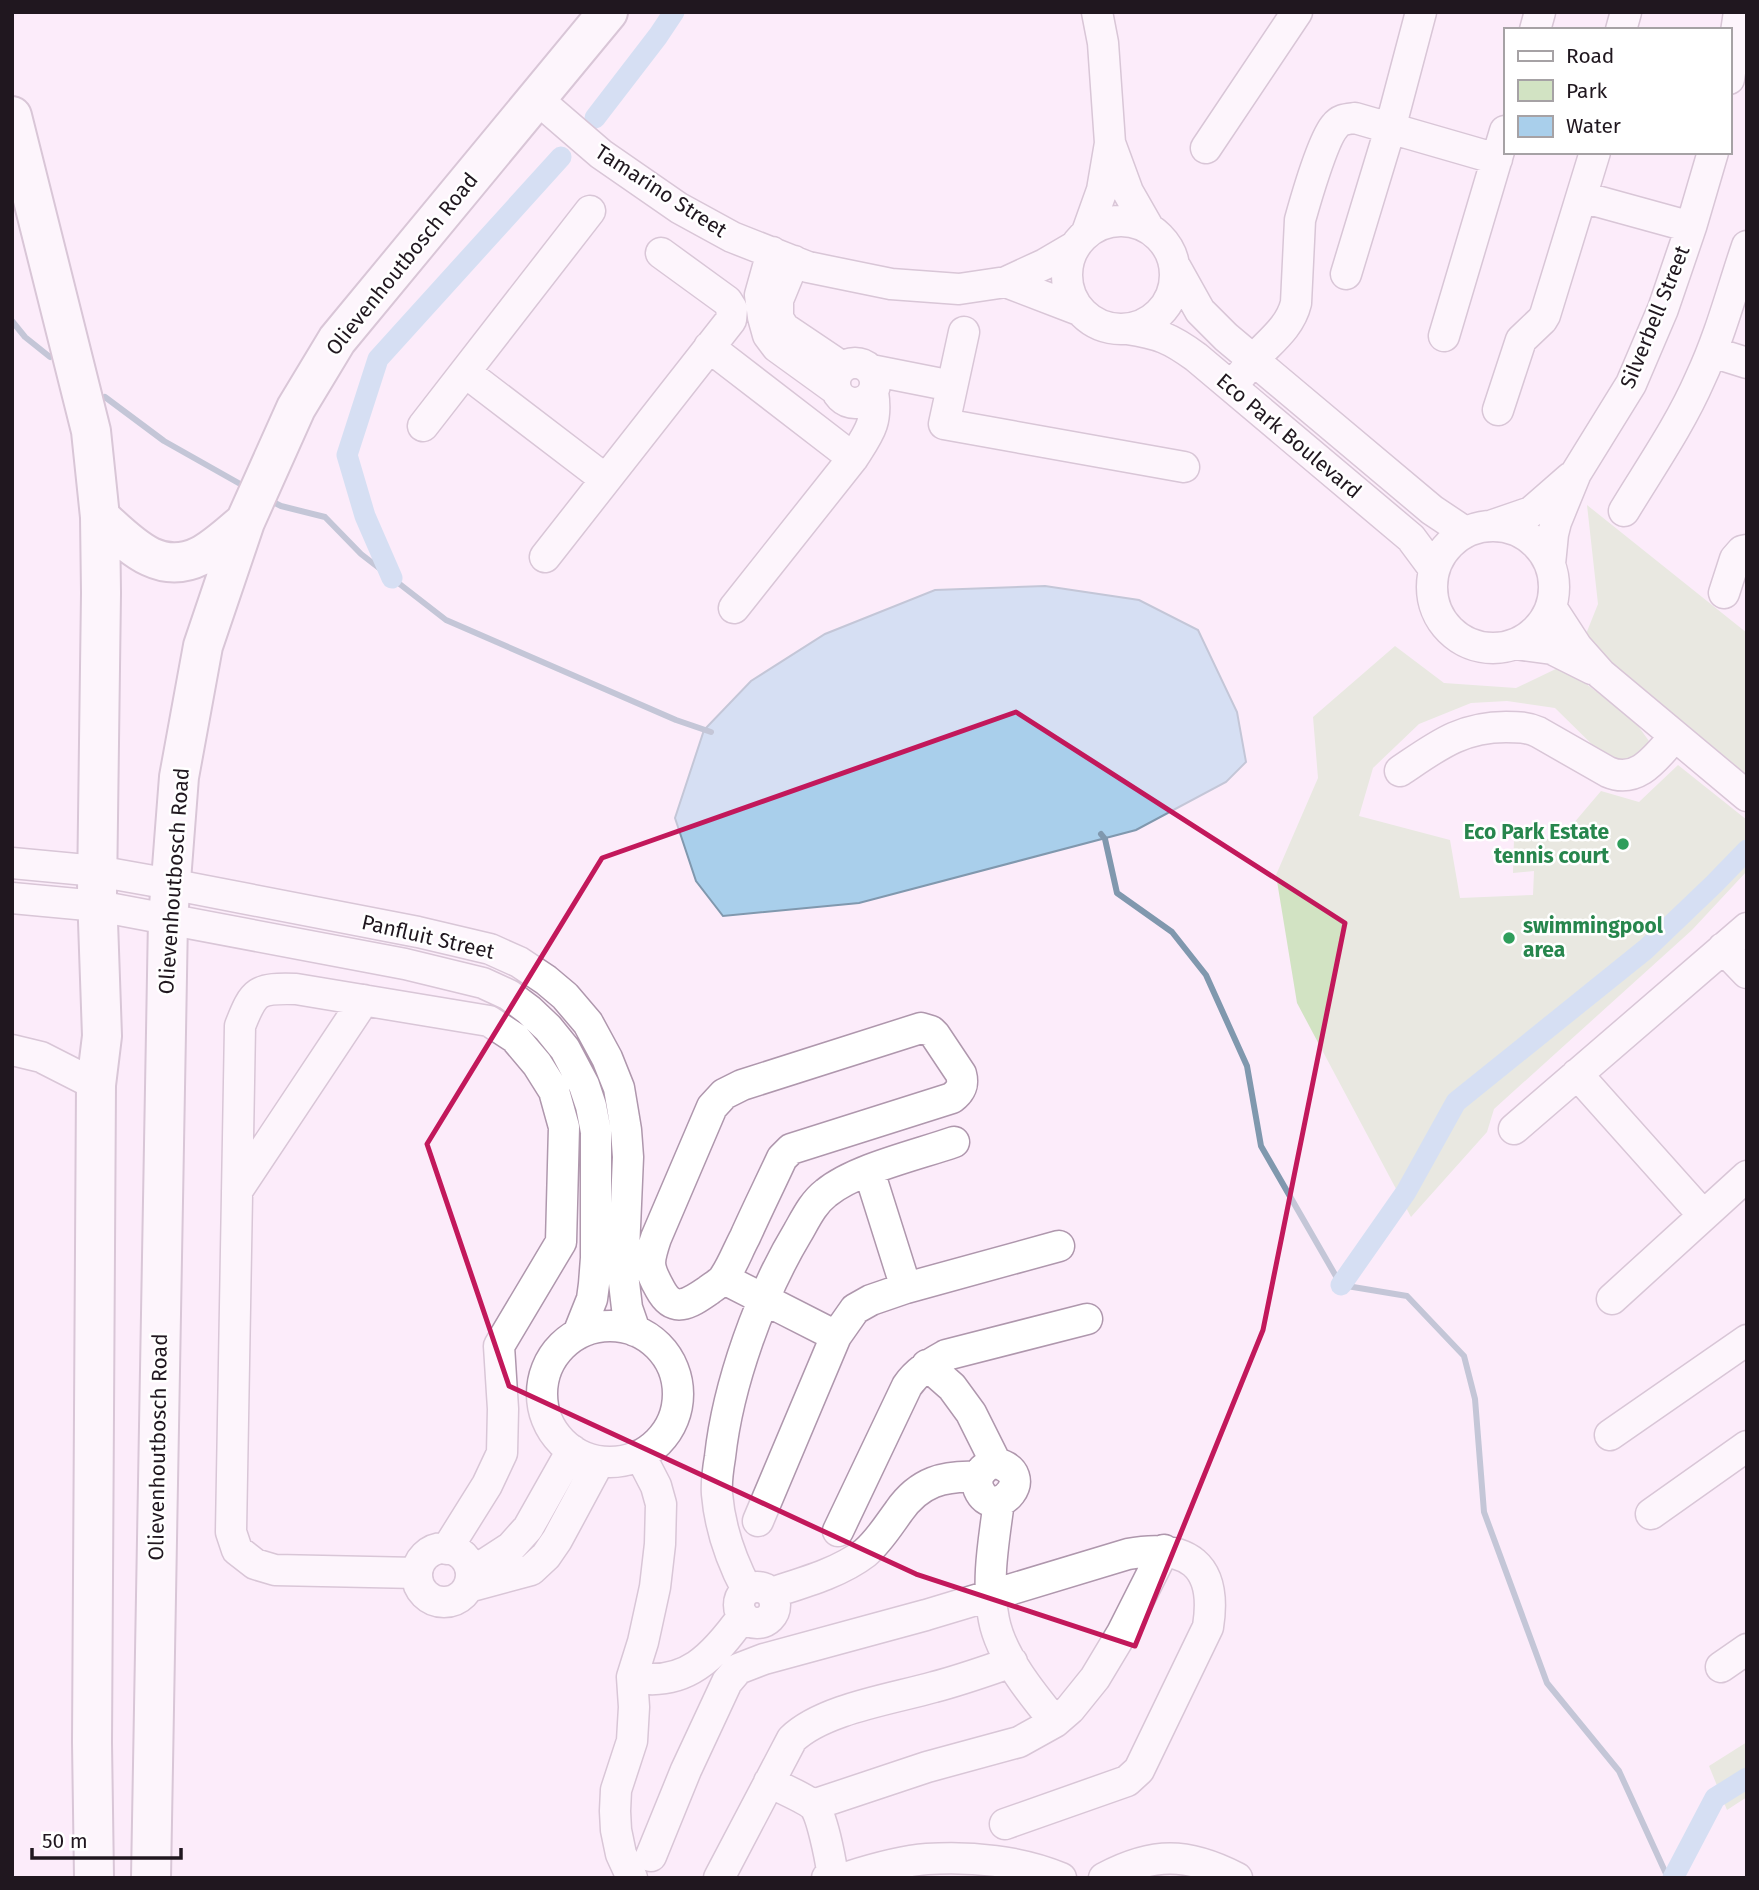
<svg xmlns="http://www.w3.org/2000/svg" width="1759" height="1890" viewBox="0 0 1759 1890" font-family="'Fira Sans',sans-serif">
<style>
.green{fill:#d2e3c3}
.water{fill:#a9cfeb;stroke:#8098ae;stroke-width:2}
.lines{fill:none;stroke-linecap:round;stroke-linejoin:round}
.stream{stroke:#8098ae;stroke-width:6}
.canal{stroke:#a9cfeb;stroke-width:21}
.minor-casing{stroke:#af97ad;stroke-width:33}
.major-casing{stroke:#af97ad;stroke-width:42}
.minor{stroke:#fff;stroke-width:30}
.major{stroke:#fff;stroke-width:38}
.marked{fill:none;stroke:#c2185b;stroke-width:5;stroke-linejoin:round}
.leisure-dot{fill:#2e9e5b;stroke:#fff;stroke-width:2.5}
.labels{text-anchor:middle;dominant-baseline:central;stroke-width:5;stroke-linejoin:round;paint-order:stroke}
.street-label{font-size:21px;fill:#20171f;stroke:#fff}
.leisure-label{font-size:21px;font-weight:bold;fill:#27864d;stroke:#fff;text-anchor:end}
</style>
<rect width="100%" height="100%" fill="#fcecfa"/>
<path class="green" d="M 1587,505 L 1747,633 L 1747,775 L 1584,639 L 1598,604 Z
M 1395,646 L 1444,683 L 1516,688 L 1562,666 L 1633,719 L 1649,741 L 1638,764 L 1613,765 L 1555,708 L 1507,701 L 1471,703 L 1419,724 L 1373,768 L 1359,816 L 1450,840 L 1460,898 L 1533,895 L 1534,871 L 1513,873 L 1514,839 L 1563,839 L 1567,831 L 1601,791 L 1639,802 L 1678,765 L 1747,820 L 1747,871 L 1692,930 L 1494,1109 L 1487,1132 L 1411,1217 L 1297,1003 L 1276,875 L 1318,778 L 1313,717 Z
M 1747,1742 L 1747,1797 L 1727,1810 L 1709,1766 Z"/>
<path class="water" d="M 1045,586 L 1139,600 L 1198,630 L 1237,712 L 1246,762 L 1226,782 L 1136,830 L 859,903 L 723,916 L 696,881 L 675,818 L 704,730 L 751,681 L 825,634 L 935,590 Z"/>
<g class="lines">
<path class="stream" d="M 12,321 L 25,337 L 50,357
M 105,397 L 164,441 L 242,485
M 273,502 L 281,506 L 325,517 L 361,554 L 446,620 L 676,720 L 711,732
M 1101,834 L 1105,839 L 1117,893 L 1172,932 L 1206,975 L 1247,1066 L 1261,1146 L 1341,1285 L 1407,1296 L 1464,1356 L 1475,1399 L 1484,1512 L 1547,1683 L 1619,1771 L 1668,1878"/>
<path class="canal" d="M 595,118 L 658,36 L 674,12
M 392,578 L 365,516 L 347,455 L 378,359 L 561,157
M 1341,1285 L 1406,1192 L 1456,1102 L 1646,949 L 1714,884 L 1747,850
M 1673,1878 L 1715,1798 L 1747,1778"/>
<g class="minor-casing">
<path id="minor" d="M 1535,30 L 1540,12
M 1621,30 L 1626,12
M 1729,79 L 1739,12
M 536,98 L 601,154 L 679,208 L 732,237 L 808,267 L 891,284 L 959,289 L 1006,282 L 1045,264 L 1074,247
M 1110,143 L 1128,192 L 1148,227
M 1206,148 L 1297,12
M 1582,197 L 1691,227
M1067 275a54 54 0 1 1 108 0a54 54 0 1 1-108 0Z
M 1087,232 L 1102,190 L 1110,143 L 1103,43 L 1097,12
M 772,252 L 760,295 L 763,317 L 768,335 L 777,347 L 835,389
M 794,261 L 778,300 L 778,318 L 784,328 L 842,367
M 1176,268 L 1200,311 L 1226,337 L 1432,510 L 1465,532
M 1346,274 L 1390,129 L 1421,12
M 1006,282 L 1079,310
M 1127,329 C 1159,334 1170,338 1196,357 L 1411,538 L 1434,569
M 964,332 L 944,424 L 1184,467
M 1444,336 L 1505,131
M 709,347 L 853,458
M 1712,352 L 1747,363
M835 383a20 20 0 1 1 40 0a20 20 0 1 1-40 0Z
M 871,370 L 952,386
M 465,372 L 605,479
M 1232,386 C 1239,378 1246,369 1253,360 C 1269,342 1290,328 1296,303 L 1300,220 C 1305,202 1323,139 1335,126 C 1340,119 1347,119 1355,118 L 1497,159
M 1498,410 L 1521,340 L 1542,320 L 1545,315 L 1595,152
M 423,426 L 590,211
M 1624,511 C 1650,468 1680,425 1700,379 C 1720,337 1732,290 1747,246
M 1493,525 L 1531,512 L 1570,478
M1432 587a61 61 0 1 1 122 0a61 61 0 1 1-122 0Z
M 545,557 L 731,320 L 732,309 L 727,301 L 661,253
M 1550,564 L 1553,534 L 1556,522 L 1576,473 L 1631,384 L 1663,309 L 1691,227 L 1713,152
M 1724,593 L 1735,559 L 1742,551 L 1747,550
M 1551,607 L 1577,647 L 1601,674 L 1747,796
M 734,608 L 853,458 C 869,433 878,423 873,392
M 1515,644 L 1552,649 L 1592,669
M 1400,771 C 1436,747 1460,727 1506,727 C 1518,727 1527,727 1538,732 L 1608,772 C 1638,785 1657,756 1675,736
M 12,863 L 97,871 L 170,884 L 418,932 L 490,949 L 519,962 L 546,980 L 565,996 L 588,1023 L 607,1058 L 619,1088 L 626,1130 L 628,1157 L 623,1274 L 627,1308 L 635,1331
M 12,898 L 98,906 L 405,964 L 483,983 L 509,995 L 529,1010 L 548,1028 L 565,1049 L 584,1085 L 591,1106 L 596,1132 L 596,1258 L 594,1284 L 592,1299 L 578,1334
M 1723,948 L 1747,973
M 921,1028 L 931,1031 L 935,1035 L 961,1074 C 964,1085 961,1091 952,1098 L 791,1149 L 782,1158 C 770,1184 757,1210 745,1237 C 738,1250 733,1264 725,1276 C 722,1282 714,1286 709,1290 C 690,1303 674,1315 660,1289 C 647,1266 648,1262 656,1238 L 712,1107 L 724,1094 L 742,1085 Z
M 12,1050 L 41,1057 L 96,1085
M 1577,1074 L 1703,1215
M 1514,1129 L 1747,928
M 869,1171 L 906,1288
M 237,1191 L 364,1000
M 724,1279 L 836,1336
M 1612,1299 L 1747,1176
M542 1394a68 68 0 1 1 136 0a68 68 0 1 1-136 0Z
M 927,1365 L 952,1387 L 971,1413 L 996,1463 C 1039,1474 997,1522 980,1492 C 972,1478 983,1465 996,1463
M 1610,1435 L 1747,1340
M 999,1501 C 994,1540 986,1581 994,1620 C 1001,1656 1032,1694 1055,1722
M 1651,1514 L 1747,1446
M 758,1521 L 836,1336 L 855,1309 L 871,1300 L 906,1288 L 1059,1246
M 838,1531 L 907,1386 C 917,1371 930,1364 946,1355 L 1087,1319
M417 1575a27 27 0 1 1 54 0a27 27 0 1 1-54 0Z
M 417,1573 L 275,1570 L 255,1564 L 237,1550 L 231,1532 L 240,1026 C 254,990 257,988 296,989 L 489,1021 L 515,1038 L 537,1064 L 554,1091 L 564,1127 L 561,1242 L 499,1346 L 503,1409 L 502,1453 L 487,1485 L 447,1549
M 471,1573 L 511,1547 L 528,1528 L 572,1450
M 468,1587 L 531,1570 L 546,1556 L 557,1540 L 599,1462
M739 1605a18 18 0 1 1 36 0a18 18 0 1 1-36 0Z
M 747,1590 C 731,1560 720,1529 717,1494 C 716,1482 718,1469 720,1457 C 728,1384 760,1295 798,1232 C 806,1218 813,1203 826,1193 C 855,1169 917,1155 954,1142
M 771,1593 C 802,1583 839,1573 865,1553 C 879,1541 888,1526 899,1511 C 919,1482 944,1475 978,1477
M 1721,1667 L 1747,1649
M 632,1677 C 686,1688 714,1656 743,1616
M 769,1782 C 779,1787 807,1799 814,1806 C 822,1816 830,1857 832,1871 L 827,1878
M 813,1805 L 927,1767 L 1019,1742 L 1055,1722 L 1070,1709 L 1095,1678 L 1122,1633 L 1164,1550
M 651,1856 L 686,1770 L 727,1682 L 738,1669 L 764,1659 L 926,1615 L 1128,1554 C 1187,1543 1218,1564 1208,1627 L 1139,1770 L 1127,1781 L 1005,1824
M 848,1877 C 873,1869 900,1861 927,1859 C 971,1856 1020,1861 1061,1878
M 632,1878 L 621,1854 L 616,1830 L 615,1811 L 616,1790 L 632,1741 L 634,1707 L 632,1677 L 643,1642 L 655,1587 L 660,1544 L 661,1504 L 656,1486 L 640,1455
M 719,1878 L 792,1739 C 823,1709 892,1699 934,1687 C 961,1680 986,1671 1012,1662
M 1104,1878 C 1153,1852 1187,1852 1237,1878"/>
</g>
<g class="major-casing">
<path id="major" d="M 12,116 L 91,431 L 100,517 L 101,593 L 97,893 L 102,1036 L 96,1085 L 92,1742 L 94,1878
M 100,517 C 129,543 158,577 200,556 C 216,548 231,533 245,522
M 151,1878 L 168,919 L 179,777 L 203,646 L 245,522 L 296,408 L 337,340 L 608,12"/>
</g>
<use href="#minor" class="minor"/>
<use href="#major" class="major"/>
</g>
<path d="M0 0H1759V1890H0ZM 1016,712 L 1345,923 L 1263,1330 L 1135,1646 L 916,1574 L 509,1386 L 427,1144 L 602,858 Z" fill="#fcecfa" fill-opacity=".55" fill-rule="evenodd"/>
<path class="marked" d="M 1016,712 L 1345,923 L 1263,1330 L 1135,1646 L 916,1574 L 509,1386 L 427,1144 L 602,858 Z"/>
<g class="leisure-dot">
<circle cx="1623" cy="844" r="7"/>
<circle cx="1509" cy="938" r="7"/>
</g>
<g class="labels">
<g class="street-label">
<text transform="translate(661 191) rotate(33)">Tamarino Street</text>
<text transform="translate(402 264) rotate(-51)">Olievenhoutbosch Road</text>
<text transform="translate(1655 317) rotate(-68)">Silverbell Street</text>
<text transform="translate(1289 436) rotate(40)">Eco Park Boulevard</text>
<text transform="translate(174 881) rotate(-86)">Olievenhoutbosch Road</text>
<text transform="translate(428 937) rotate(13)">Panfluit Street</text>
<text transform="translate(158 1447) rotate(-89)">Olievenhoutbosch Road</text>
</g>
<g class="leisure-label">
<text x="1609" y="832">Eco Park Estate<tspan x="1609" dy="24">tennis court</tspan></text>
<text x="1523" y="926" text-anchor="start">swimmingpool<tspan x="1523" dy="24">area</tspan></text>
</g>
</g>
<rect width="1759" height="1890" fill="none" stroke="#20171f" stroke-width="28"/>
<rect x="1504" y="28" width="228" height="126" fill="#ffffff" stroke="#a6a2a5" stroke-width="2"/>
<rect x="1518" y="51" width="35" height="10" fill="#ffffff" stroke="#a6a2a5" stroke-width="2"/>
<text x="1566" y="63" font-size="21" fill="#20171f">Road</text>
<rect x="1518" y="80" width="35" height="21" fill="#d2e3c3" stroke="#a6a2a5" stroke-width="2"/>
<text x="1566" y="98" font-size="21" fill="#20171f">Park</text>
<rect x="1518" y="116" width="35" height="21" fill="#a9cfeb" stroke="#a6a2a5" stroke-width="2"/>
<text x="1566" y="133" font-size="21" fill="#20171f">Water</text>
<path d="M32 1848v10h149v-10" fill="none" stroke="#20171f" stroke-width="3.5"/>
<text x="42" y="1848" font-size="21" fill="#20171f" stroke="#ffffff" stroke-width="5" paint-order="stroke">50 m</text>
</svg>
